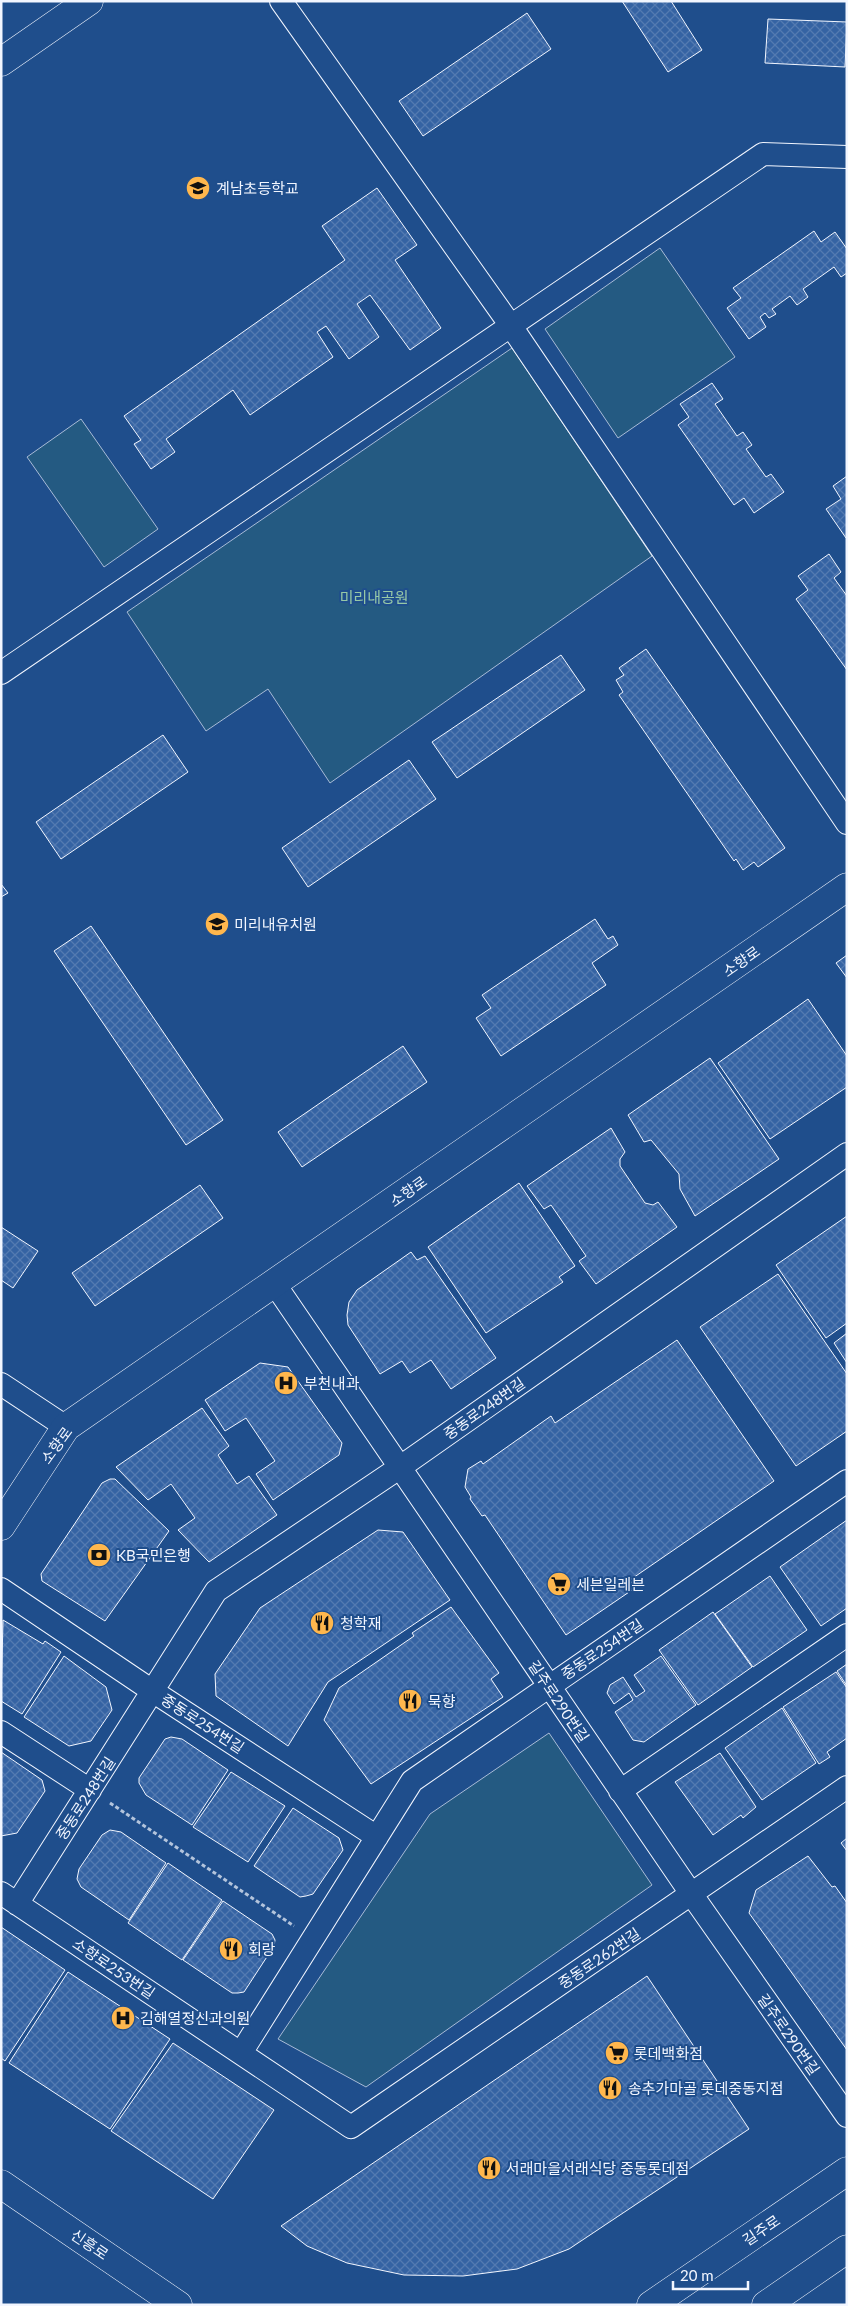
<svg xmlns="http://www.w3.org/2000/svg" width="848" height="2306" viewBox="0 0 848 2306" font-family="Lato,'Noto Sans KR',sans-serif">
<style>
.green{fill:#245a82;stroke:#a8bbd7}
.building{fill:url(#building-cross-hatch);stroke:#f2f6ff}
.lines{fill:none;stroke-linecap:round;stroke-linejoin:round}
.street-casing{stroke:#f2f6ff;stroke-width:24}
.secondary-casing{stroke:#f2f6ff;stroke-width:29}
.path{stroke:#b3c4dc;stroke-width:3;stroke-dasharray:4 2.5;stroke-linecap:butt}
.street{stroke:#1f4e8c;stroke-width:22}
.secondary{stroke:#1f4e8c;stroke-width:28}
.labels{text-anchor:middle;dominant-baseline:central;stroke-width:4;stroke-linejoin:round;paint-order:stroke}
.poi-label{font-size:15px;fill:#f2f6ff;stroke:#1f4e8c;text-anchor:start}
.park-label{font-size:15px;fill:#97c8a6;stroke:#1f4e8c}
.street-label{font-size:15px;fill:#f2f6ff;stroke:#1f4e8c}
</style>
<defs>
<pattern id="building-cross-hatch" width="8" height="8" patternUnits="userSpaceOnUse" patternTransform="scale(1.25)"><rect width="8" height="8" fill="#3563a3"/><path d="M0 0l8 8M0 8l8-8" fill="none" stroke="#537ab1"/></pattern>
</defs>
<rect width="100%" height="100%" fill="#1f4e8c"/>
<path class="green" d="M 660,248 L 735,357 L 618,438 L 545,329 Z
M 512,348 L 652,556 L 330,783 L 268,689 L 206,731 L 127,612 Z
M 81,419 L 158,529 L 104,567 L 27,457 Z
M 549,1733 L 652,1885 L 366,2087 L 278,2039 L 430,1814 Z"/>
<path class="building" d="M 622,1 L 671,1 L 702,50 L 668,72 Z
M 527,13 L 551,49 L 423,136 L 399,101 Z
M 768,19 L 847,22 L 845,67 L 765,63 Z
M 377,188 L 417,245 L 395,260 L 441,328 L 410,350 L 370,295 L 357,304 L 379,337 L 349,359 L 326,326 L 317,332 L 333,357 L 250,415 L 233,390 L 166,439 L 175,452 L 151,469 L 134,444 L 141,440 L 124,416 L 345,260 L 322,226 Z
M 814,231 L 821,242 L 835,232 L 847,249 L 847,273 L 841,277 L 834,267 L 803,289 L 808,297 L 797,305 L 790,296 L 772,309 L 776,314 L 769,318 L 765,313 L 760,317 L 766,327 L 749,339 L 727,308 L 741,298 L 733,288 Z
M 712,383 L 723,399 L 715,404 L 737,436 L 743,432 L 752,445 L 746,449 L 766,477 L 771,474 L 784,492 L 754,513 L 744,498 L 734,505 L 678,425 L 689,417 L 680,404 Z
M 847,476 L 847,538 L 846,538 L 826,509 L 841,499 L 833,486 Z
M 829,554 L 841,572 L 834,578 L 847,596 L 847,670 L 796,599 L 808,590 L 798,576 Z
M 646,649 L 785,848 L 758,867 L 754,862 L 743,870 L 736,859 L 734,861 L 619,695 L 623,692 L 616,680 L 624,675 L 619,668 Z
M 561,655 L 585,690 L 457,778 L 432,742 Z
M 163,735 L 188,772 L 61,859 L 36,822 Z
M 409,760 L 436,799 L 308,887 L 282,848 Z
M 1,884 L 8,893 L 1,897 Z
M 595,919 L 608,939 L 613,936 L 618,945 L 592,963 L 606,985 L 501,1056 L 476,1018 L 491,1008 L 482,995 Z
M 91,926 L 223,1120 L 186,1145 L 54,951 Z
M 847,955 L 847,978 L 836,963 Z
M 808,999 L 847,1056 L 847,1087 L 770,1139 L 718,1063 Z
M 403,1046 L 427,1082 L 302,1167 L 278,1132 Z
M 710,1058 L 779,1159 L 695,1216 L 680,1189 L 679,1174 L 651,1140 L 644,1142 L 628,1115 Z
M 611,1128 L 625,1152 L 620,1159 L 620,1166 L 645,1203 L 653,1205 L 658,1202 L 677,1227 L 596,1284 L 579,1261 L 586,1256 L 551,1205 L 544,1209 L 527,1186 Z
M 519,1183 L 575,1266 L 559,1277 L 563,1282 L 486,1333 L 428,1247 Z
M 200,1185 L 223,1218 L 95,1306 L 72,1273 Z
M 847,1216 L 847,1323 L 826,1338 L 776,1265 Z
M 1,1227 L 38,1251 L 13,1288 L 1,1280 Z
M 411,1252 L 417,1260 L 425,1256 L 496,1358 L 451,1389 L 431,1360 L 410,1373 L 402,1361 L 380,1374 L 348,1325 L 347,1315 L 349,1302 L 357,1290 Z
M 778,1274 L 847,1374 L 847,1431 L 796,1466 L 700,1327 Z
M 847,1333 L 847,1363 L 834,1343 Z
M 677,1340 L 774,1481 L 630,1580 L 635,1588 L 566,1635 L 485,1515 L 482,1516 L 470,1499 L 471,1497 L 465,1487 L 468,1469 L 481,1461 L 483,1464 L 551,1416 L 555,1423 Z
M 260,1363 L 288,1367 L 342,1443 L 339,1455 L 273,1500 L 256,1474 L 275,1461 L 246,1418 L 225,1431 L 205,1400 Z
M 202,1408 L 229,1446 L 218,1455 L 237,1484 L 249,1476 L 277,1515 L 209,1562 L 178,1530 L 195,1518 L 171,1484 L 148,1500 L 116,1467 Z
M 110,1479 L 115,1479 L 169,1531 L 105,1621 L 42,1581 L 41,1574 L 102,1483 Z
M 847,1520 L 847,1608 L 821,1626 L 780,1567 Z
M 378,1530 L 403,1532 L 450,1600 L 328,1682 L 288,1746 L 216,1696 L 215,1674 L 260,1608 Z
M 770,1576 L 807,1630 L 753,1667 L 715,1614 Z
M 451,1607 L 499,1673 L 491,1679 L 503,1697 L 371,1784 L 324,1720 L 339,1688 L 414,1636 L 412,1633 Z
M 713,1612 L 752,1667 L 698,1705 L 659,1650 Z
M 3,1620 L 43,1644 L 45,1641 L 61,1652 L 22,1714 L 1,1701 Z
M 64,1656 L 106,1687 L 112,1710 L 91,1741 L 69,1746 L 24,1717 Z
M 661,1656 L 696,1705 L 644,1742 L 633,1740 L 615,1712 L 633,1700 L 629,1693 L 614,1704 L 607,1693 L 610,1685 L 623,1677 L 636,1697 L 645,1691 L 634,1675 Z
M 847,1664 L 847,1686 L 837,1671 Z
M 836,1672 L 847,1688 L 847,1738 L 827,1752 L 830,1757 L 819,1764 L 783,1707 Z
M 782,1708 L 816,1763 L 762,1800 L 725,1748 Z
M 171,1737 L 182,1739 L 228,1770 L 192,1825 L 146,1795 L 139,1783 L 139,1778 L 165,1739 Z
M 1,1752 L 42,1780 L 45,1791 L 17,1833 L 1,1836 Z
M 720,1753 L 756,1807 L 743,1818 L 741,1815 L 713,1835 L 675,1782 Z
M 231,1772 L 285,1806 L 248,1862 L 193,1827 Z
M 293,1808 L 339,1838 L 343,1850 L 313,1894 L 306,1896 L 300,1897 L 254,1866 Z
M 110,1830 L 121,1832 L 166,1863 L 129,1920 L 81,1887 L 77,1879 L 79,1869 L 102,1835 Z
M 847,1838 L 847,1851 L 841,1843 Z
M 808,1856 L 832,1887 L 835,1886 L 847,1903 L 847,2050 L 749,1913 L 756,1890 Z
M 168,1863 L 222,1900 L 182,1960 L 128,1923 Z
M 223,1901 L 272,1934 L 275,1940 L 274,1946 L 244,1992 L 238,1993 L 232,1993 L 183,1960 Z
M 1,1927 L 65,1970 L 5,2061 L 1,2058 Z
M 68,1972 L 170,2039 L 110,2129 L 9,2063 Z
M 647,1976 L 749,2129 L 569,2249 L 517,2269 L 463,2276 L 404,2275 L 347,2263 L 307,2246 L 281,2226 Z
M 173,2043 L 274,2110 L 213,2199 L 111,2131 Z"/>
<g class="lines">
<g class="street-casing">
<path id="street" d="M 281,1 L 511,326 L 847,823
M 1,673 L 763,154 L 847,157
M 274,1283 L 692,1895 L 847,2116
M 1,1384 L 66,1427
M 1,1589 L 154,1692 L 377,1837
M 1,1732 L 90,1790
M 620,1791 L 847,1635
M 1,1893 L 351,2127 L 847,1787
M 17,1904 L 216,1591 L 399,1468 L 847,1154
M 241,2053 L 412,1781 L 847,1481"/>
</g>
<g class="secondary-casing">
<path id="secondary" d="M 1,62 L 89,1
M 1,1526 L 66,1427 L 847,887
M 1,2184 L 178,2305
M 651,2305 L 847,2171
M 766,2305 L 847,2249"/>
</g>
<path class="path" d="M 110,1803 L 294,1926"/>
<use href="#street" class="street"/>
<use href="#secondary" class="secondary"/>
</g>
<defs>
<g id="school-disc" transform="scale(1.25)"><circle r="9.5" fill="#ffb74d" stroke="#1f4e8c"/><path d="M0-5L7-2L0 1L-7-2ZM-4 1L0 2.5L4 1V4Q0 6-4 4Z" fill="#111"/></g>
<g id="hospital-disc" transform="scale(1.25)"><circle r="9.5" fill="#ffb74d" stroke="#1f4e8c"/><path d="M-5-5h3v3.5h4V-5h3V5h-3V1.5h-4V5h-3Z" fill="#111"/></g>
<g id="bank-disc" transform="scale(1.25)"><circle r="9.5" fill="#ffb74d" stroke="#1f4e8c"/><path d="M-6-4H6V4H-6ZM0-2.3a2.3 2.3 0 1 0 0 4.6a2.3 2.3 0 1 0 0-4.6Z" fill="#111"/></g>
<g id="supermarket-disc" transform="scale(1.25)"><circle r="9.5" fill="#ffb74d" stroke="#1f4e8c"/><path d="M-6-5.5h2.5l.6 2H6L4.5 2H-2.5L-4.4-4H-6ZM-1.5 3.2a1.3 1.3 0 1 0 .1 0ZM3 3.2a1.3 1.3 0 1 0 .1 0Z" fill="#111"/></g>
<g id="restaurant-disc" transform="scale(1.25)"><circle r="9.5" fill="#ffb74d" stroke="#1f4e8c"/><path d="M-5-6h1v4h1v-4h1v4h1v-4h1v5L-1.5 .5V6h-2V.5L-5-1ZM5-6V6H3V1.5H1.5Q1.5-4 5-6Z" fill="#111"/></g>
</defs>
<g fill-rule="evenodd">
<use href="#school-disc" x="198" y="188"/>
<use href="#school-disc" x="217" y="924"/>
<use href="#hospital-disc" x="286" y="1383"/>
<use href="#bank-disc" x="99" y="1555"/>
<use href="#supermarket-disc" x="559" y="1584"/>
<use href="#restaurant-disc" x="322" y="1623"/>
<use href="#restaurant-disc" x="410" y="1701"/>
<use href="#restaurant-disc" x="231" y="1949"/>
<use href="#hospital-disc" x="123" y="2018"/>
<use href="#supermarket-disc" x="617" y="2053"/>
<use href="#restaurant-disc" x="610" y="2088"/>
<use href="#restaurant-disc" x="489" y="2168"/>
</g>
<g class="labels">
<g class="poi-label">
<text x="216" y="188">계남초등학교</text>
<text x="234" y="924">미리내유치원</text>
<text x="304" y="1383">부천내과</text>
<text x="116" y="1555">KB국민은행</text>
<text x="576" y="1584">세븐일레븐</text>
<text x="340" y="1623">청학재</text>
<text x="428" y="1701">묵향</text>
<text x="248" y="1949">회랑</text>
<text x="140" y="2018">김해열정신과의원</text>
<text x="634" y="2053">롯데백화점</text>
<text x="628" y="2088">송추가마골 롯데중동지점</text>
<text x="506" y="2168">서래마을서래식당 중동롯데점</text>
</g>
<g class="park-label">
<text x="374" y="597">미리내공원</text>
</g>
<g class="street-label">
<text transform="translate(741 961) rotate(-35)">소향로</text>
<text transform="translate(408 1191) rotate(-35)">소향로</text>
<text transform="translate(484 1408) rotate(-35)">중동로248번길</text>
<text transform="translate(56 1445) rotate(-54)">소향로</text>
<text transform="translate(602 1649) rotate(-34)">중동로254번길</text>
<text transform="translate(559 1701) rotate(56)">길주로290번길</text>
<text transform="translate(203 1723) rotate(33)">중동로254번길</text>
<text transform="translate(85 1798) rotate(-57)">중동로248번길</text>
<text transform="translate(599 1958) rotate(-34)">중동로262번길</text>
<text transform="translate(114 1968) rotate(34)">소향로253번길</text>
<text transform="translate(789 2034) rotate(55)">길주로290번길</text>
<text transform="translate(761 2230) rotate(-34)">길주로</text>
<text transform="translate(90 2244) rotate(34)">신흥로</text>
</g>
</g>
<rect width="848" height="2306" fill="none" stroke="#f2f6ff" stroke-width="5"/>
<path d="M673 2281v8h75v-8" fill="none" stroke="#f2f6ff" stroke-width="2.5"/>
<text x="680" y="2281" font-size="15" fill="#f2f6ff" stroke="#1f4e8c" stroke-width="4" paint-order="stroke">20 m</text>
</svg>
